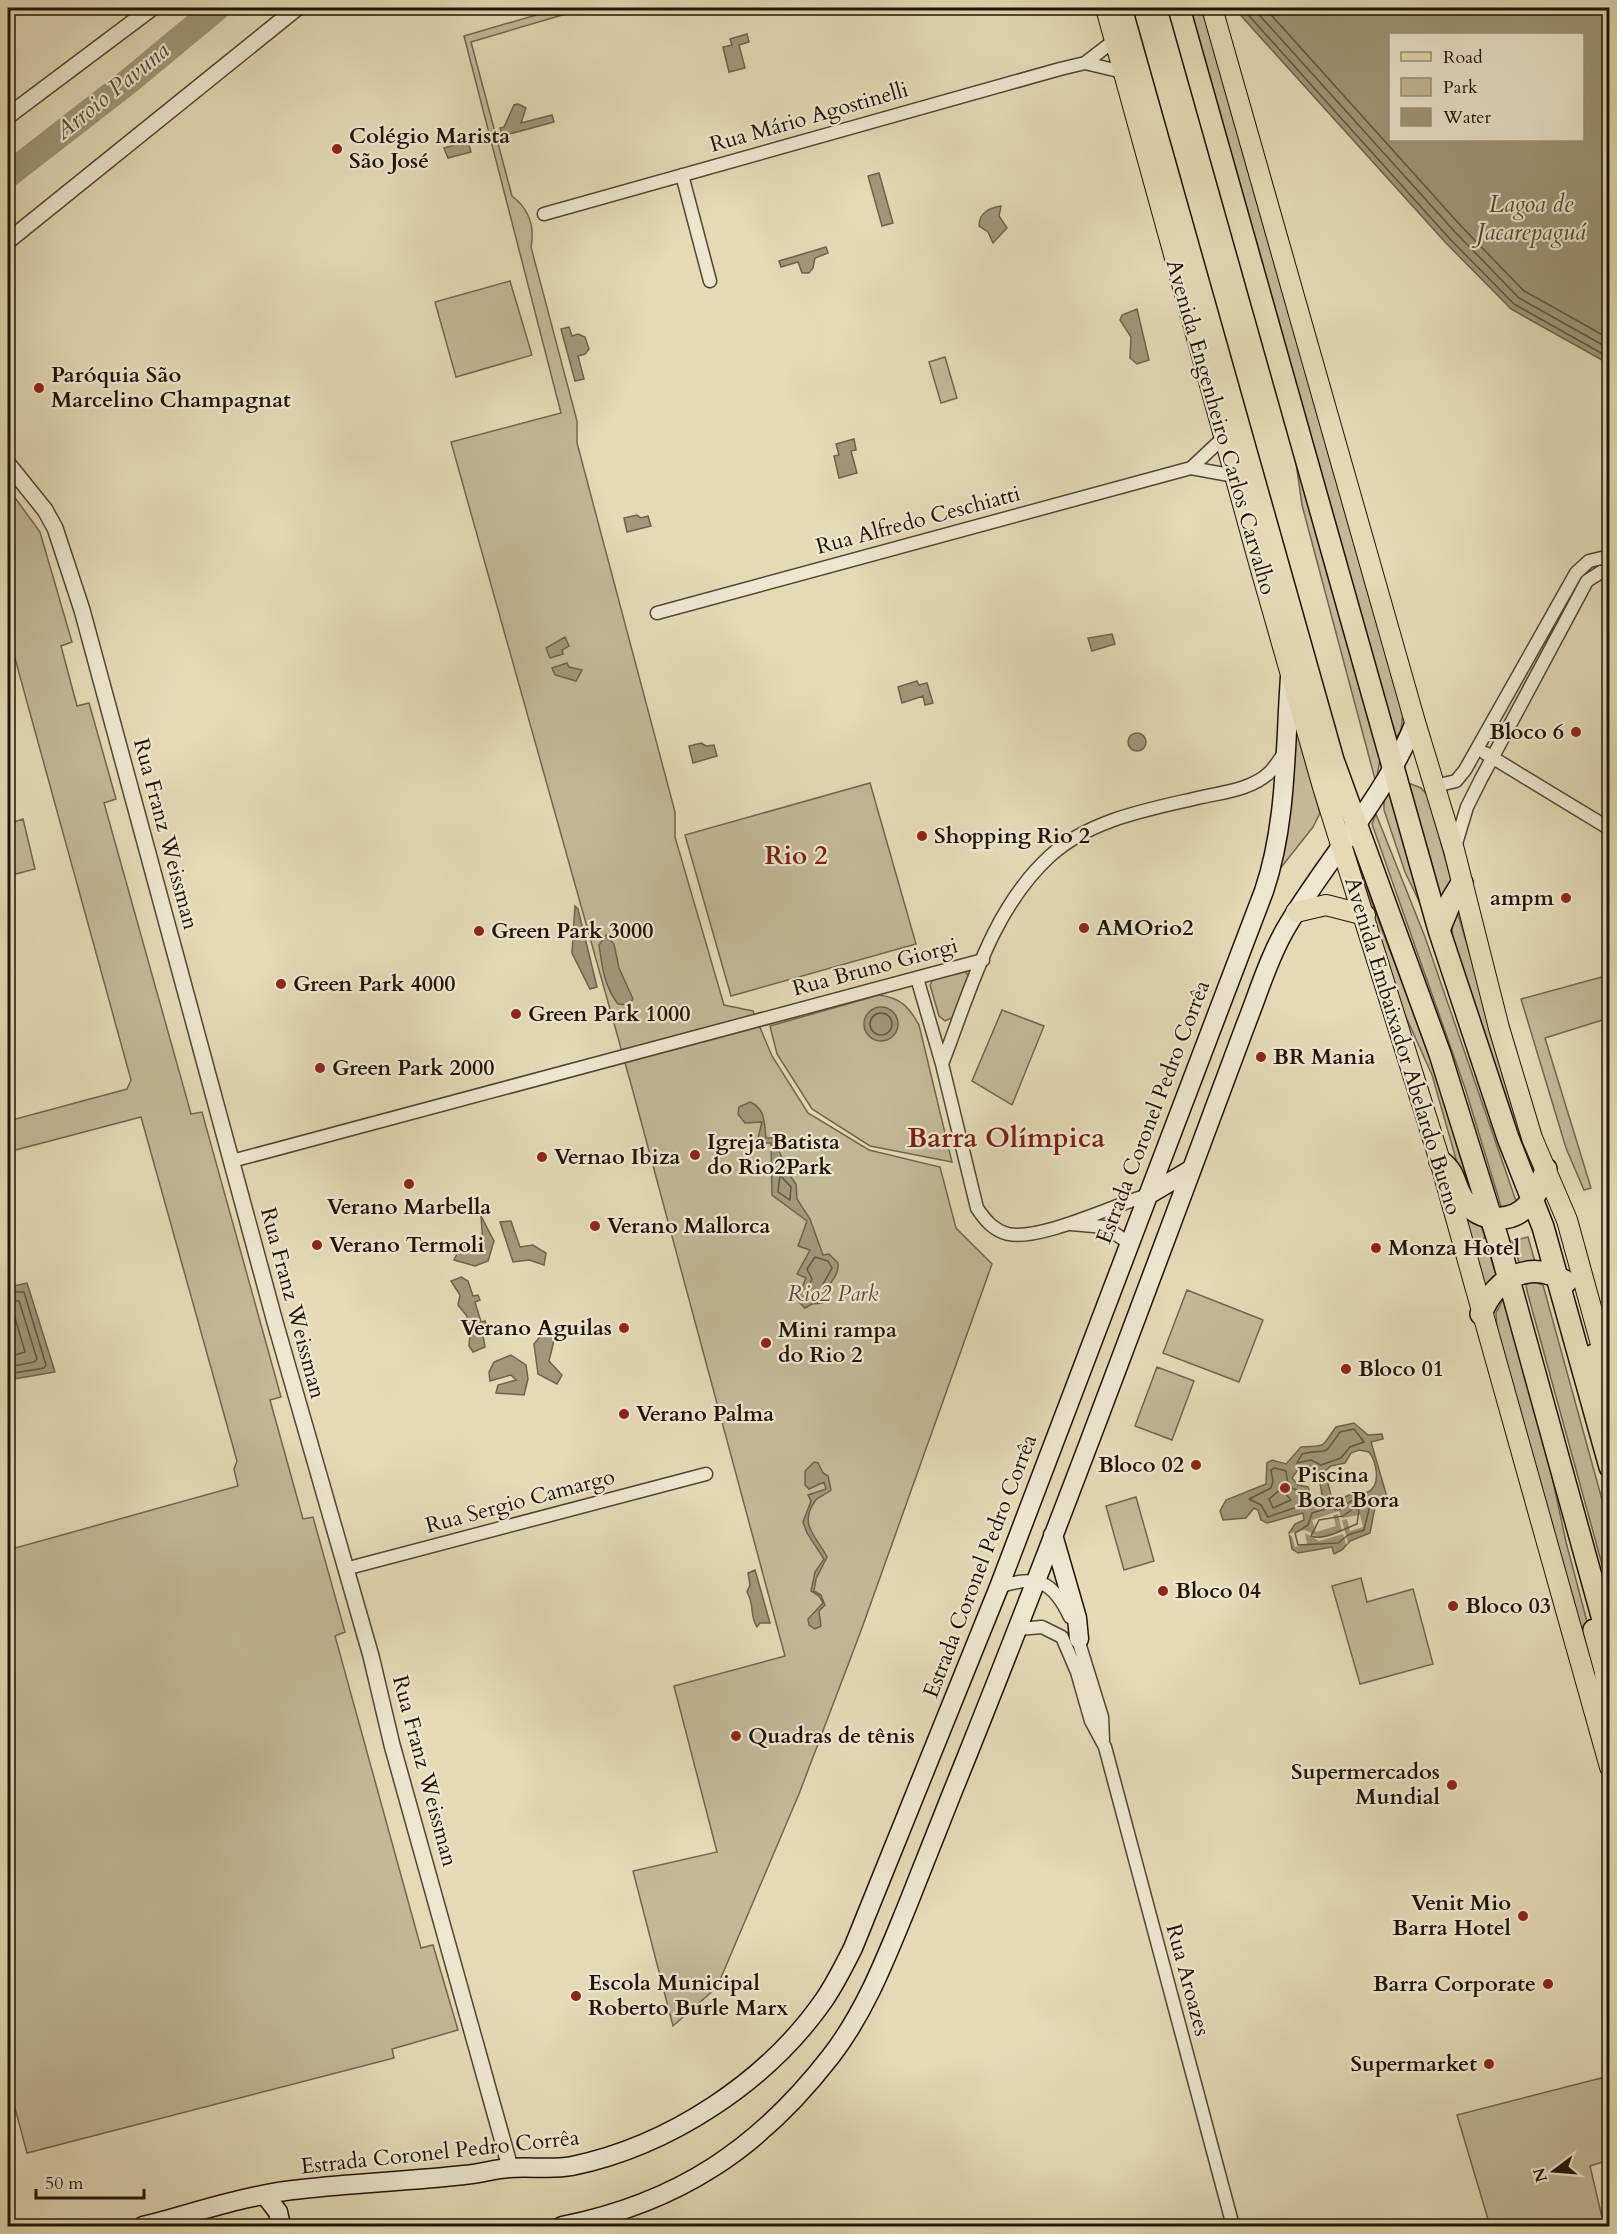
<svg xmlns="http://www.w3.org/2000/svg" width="1617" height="2234" viewBox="0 0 1617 2234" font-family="Cardo,serif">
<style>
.green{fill:#c3b898;stroke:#71664f;stroke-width:1.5}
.water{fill:#a1977a;stroke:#6d634c;stroke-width:1.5;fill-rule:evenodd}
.pier{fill:#e4dab6}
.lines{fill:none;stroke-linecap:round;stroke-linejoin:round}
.shore{stroke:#605640;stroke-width:1.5}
.river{stroke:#a1977a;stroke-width:26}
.minor-casing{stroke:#504632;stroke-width:15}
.tertiary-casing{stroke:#504632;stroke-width:18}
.secondary-casing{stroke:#1f1406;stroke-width:21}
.primary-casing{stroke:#1f1406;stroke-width:22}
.trunk-casing{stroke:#1f1406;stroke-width:24}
.minor{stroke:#ede7d0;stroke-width:12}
.tertiary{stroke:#ede7d0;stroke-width:15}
.secondary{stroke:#ede7d0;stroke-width:18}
.primary{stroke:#e4dab6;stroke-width:20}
.trunk{stroke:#e4dab6;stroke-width:21}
.poi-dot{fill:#8f2418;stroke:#ede7d0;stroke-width:2}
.labels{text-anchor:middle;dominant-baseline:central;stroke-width:4.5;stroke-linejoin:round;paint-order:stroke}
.street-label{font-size:22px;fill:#1f1406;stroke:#ede7d0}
.poi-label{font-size:22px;font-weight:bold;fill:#1f1406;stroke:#ede7d0;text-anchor:start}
.park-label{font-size:22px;font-style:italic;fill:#584d39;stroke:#ede7d0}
.water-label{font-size:24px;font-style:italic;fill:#534834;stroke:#ede7d0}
.quarter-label{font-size:26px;font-weight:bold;fill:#7a1f14;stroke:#ede7d0}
.district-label{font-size:28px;font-weight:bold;fill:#7a1f14;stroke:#ede7d0}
</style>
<rect width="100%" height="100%" fill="#e4dab6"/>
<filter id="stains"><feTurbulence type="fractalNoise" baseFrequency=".00333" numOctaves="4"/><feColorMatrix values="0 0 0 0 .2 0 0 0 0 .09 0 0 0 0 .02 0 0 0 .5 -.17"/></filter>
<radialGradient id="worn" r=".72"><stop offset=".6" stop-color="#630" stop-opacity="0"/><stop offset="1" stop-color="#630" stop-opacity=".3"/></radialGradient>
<path class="green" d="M 560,8 L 586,8 L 471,42 L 512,196 C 529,209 535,226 531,247 L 577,421 L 577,443 L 675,812 L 675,837 L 724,1005 L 753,1011 L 772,1056 L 808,1113 L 869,1150 L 940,1167 L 956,1228 L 992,1264 L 862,1628 L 799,1794 L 717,1987 L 673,2026 L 633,1871 L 717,1852 L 674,1686 L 785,1656 L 631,1084 L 451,442 L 561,413 L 464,36 Z
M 1187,8 L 1207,8 L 1403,712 L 1401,731 L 1395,739 Z
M 510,281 L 532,355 L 456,377 L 435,302 Z
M 945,357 L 957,398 L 941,403 L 929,362 Z
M 1295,456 L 1380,759 L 1376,783 L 1302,505 Z
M 8,488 L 40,532 L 72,642 L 61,646 L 77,706 L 89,703 L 116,799 L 104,803 L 191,1114 L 202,1112 L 281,1397 L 270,1400 L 303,1519 L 313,1517 L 345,1632 L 335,1636 L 421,1948 L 433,1945 L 458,2030 L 392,2049 L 394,2058 L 27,2153 L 8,2082 L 8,1550 L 238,1486 L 234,1469 L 237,1461 L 141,1117 L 8,1152 L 8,1121 L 127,1089 L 131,1080 L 8,633 Z
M 1293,718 L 1320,813 L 1313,827 L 1272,879 Z
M 1403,781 L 1421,788 L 1428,796 L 1451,880 L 1441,904 Z
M 870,783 L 916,944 L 731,996 L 685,835 Z
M 1390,792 L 1430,924 L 1405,872 L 1384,810 L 1384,801 Z
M 1376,814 L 1425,937 L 1516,1201 L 1515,1206 L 1504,1208 L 1501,1206 L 1465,1088 L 1372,824 Z
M 23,819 L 35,869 L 8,876 L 8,824 Z
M 1353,853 L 1434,1067 L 1471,1193 L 1463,1184 L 1432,1075 L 1406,1017 L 1366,910 Z
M 1457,911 L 1533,1168 L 1530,1172 L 1453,943 L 1452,926 Z
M 964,970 L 969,976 L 952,1018 L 945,1021 L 939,1016 L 930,985 L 934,978 Z
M 1609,975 L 1609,1018 L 1545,1038 L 1591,1188 L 1584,1190 L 1566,1148 L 1521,999 Z
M 879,995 C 901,998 909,1007 919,1025 L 952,1162 L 870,1146 L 812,1109 L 777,1054 L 770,1026 Z
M 1002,1010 L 1044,1026 L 1012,1105 L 972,1081 Z
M 1466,1218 L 1481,1225 L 1485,1238 L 1471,1242 Z
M 1528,1237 L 1535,1262 L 1520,1265 L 1512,1241 Z
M 1488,1248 L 1496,1275 L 1485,1287 L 1473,1252 Z
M 1532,1281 L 1543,1285 L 1609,1525 L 1609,1590 L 1527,1291 L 1526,1285 Z
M 1187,1290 L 1263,1320 L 1239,1382 L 1163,1353 Z
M 1503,1299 L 1537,1406 L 1566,1542 L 1600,1671 L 1607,1724 L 1497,1331 L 1496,1313 Z
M 1157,1367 L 1194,1381 L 1172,1440 L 1135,1426 Z
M 1136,1497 L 1154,1561 L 1124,1570 L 1106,1506 Z
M 1361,1578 L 1367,1602 L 1413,1589 L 1433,1664 L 1360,1684 L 1332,1586 Z
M 1609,2076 L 1609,2160 L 1590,2166 L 1604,2226 L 1490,2226 L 1457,2115 Z"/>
<path class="water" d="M 1234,8 L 1609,8 L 1609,364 L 1511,309 L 1445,242 ZM 1390,34 L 1582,34 L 1582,140 L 1390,140 Z
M 747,34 L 749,42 L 739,45 L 745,68 L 729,72 L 723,47 L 732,45 L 730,39 Z
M 518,104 L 526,108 L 521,123 L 552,115 L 554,122 L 502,136 L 500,128 L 504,127 L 514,105 Z
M 468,141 L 471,152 L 448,158 L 444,148 Z
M 879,173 L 893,223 L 882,226 L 868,176 Z
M 1001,206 L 999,216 L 1007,228 L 993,243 L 988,232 L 979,226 C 979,212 990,208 1001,206 Z
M 826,247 L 828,253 L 815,258 L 813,268 L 809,273 L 802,273 L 798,262 L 781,267 L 779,261 Z
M 1137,309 L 1149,360 L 1137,364 L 1130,358 L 1131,337 L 1120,320 L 1122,315 Z
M 569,327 L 572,336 L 578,334 L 585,337 L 589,349 L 585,354 L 578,356 L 584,379 L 575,381 L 561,329 Z
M 854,439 L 856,450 L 851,451 L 857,473 L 839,478 L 834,456 L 839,455 L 836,444 Z
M 637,515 L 641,518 L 648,516 L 651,526 L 627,532 L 624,518 Z
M 1112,634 L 1115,644 L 1092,651 L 1088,638 Z
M 565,637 L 569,646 L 562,650 L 563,654 L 550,658 L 546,648 Z
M 567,663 L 569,667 L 582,670 L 576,681 L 555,675 L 552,668 Z
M 917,681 L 919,685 L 927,683 L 933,703 L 925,705 L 923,696 L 902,703 L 898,687 Z
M1128 742a9 9 0 1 1 18 0a9 9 0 1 1-18 0Z
M 701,743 L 706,746 L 714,745 L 717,756 L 693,763 L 689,746 Z
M 575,906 L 578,909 L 597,987 L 590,989 L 572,953 Z
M 606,935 L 614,944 L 619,968 L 633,999 L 629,1005 L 618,1004 C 604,986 602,966 599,945 Z
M864 1024a17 17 0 1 1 34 0a17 17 0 1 1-34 0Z
M 750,1102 C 766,1109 764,1123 766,1138 L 774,1138 L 788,1173 L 796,1184 L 797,1199 L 810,1219 L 823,1255 L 829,1254 L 838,1263 C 840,1279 821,1288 823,1303 L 812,1304 L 805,1308 L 797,1300 L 806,1278 L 797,1274 L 810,1250 L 798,1246 L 807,1221 L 772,1195 L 771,1143 L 764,1143 L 762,1139 L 758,1138 L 762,1122 L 745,1123 L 738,1114 L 739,1107 Z
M 481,1216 L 494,1241 L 488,1261 L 475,1266 L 454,1260 L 460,1247 L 483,1245 Z
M 511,1221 L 520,1247 L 533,1245 L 546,1253 L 544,1265 L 529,1260 L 513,1262 L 500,1222 Z
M 461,1277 L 468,1281 L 473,1296 L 478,1295 L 480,1300 L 475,1302 L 481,1322 L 485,1321 L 487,1326 L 482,1329 L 485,1347 L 473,1352 L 469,1346 L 470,1334 L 465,1329 L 467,1316 L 458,1305 L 460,1295 L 451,1281 Z
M 27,1283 L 55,1372 L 8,1380 L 8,1287 Z
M 557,1328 L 549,1361 L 562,1375 L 557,1384 L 538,1374 L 534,1344 L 542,1334 Z
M 511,1355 L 526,1365 L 528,1379 L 524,1395 L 496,1393 L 498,1385 L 516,1380 L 511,1375 L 490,1381 L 489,1372 L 494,1362 Z
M 1354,1423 L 1368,1435 L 1382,1434 L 1383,1439 L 1371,1442 L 1387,1497 L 1375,1507 L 1370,1533 L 1350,1541 L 1342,1550 L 1334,1554 L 1332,1547 L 1298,1553 L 1292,1549 L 1289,1533 L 1295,1524 L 1304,1520 L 1303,1513 L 1267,1523 L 1261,1520 L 1258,1510 L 1254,1508 L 1246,1518 L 1223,1520 L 1220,1511 L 1226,1500 L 1266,1484 L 1267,1463 L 1272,1460 L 1286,1464 L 1301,1447 C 1328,1445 1320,1449 1336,1427 ZM 1359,1450 L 1369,1452 C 1376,1461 1382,1485 1368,1492 C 1362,1495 1355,1493 1349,1495 C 1342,1497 1342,1504 1333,1504 L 1325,1471 L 1331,1466 L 1345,1463 L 1351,1453 ZM 1312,1466 L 1319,1477 L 1323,1501 L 1318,1507 L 1313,1504 L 1308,1487 L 1298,1485 L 1292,1478 L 1297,1471 Z
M 814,1462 L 818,1463 L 823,1473 L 828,1476 L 831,1490 C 827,1494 819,1496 815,1501 C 798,1525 817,1537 827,1557 L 816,1579 L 814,1591 L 821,1595 L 825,1605 L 819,1611 L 821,1626 L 815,1629 L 809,1625 L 808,1619 L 823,1603 L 819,1596 L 811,1591 L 815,1572 L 824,1559 L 807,1533 L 803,1522 L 811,1501 L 808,1495 L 826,1489 L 824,1482 L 809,1489 L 805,1485 L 805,1471 Z
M 755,1570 L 770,1623 L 760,1623 L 757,1627 C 749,1614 755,1606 747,1592 L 750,1585 L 748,1573 Z"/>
<path class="pier" d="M 1339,1511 L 1342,1518 L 1360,1515 L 1363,1527 L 1350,1531 L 1347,1519 L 1342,1520 L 1348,1543 L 1346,1544 L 1343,1534 L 1319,1541 L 1305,1533 L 1307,1544 L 1295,1547 L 1292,1536 L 1288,1534 L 1305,1530 L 1320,1538 L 1342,1531 L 1338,1514 L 1333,1515 L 1336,1526 L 1316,1532 L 1312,1520 Z"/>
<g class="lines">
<path class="shore" d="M 1242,8 L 1449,238 L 1514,304 L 1610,358
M 1253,8 L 1455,232 L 1519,298 L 1610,349
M 1265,8 L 1461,226 L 1524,291 L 1610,339
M870 1024a11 11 0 1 1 22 0a11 11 0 1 1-22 0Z
M 780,1175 L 791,1187 L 790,1200 L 778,1192 Z
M 815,1257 L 828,1261 L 832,1268 L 816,1297 L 807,1299 L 805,1295 L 812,1279 L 807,1269 Z
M 8,1292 L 24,1292 L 46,1365 L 44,1368 L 8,1374
M 8,1300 L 19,1301 L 37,1359 L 34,1362 L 8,1367
M 8,1309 L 13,1311 L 25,1352 L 8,1357
M 1354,1429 L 1364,1442 L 1350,1447 L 1341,1458 L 1321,1465 L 1311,1460 L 1297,1463 L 1302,1454 C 1330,1447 1321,1460 1340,1432 Z
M 1275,1468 L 1286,1471 C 1287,1485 1290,1490 1304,1492 L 1306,1504 L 1268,1517 L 1261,1505 L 1249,1499 L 1271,1488 L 1273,1481 L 1271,1470 Z
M 1281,1489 L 1291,1500 L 1273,1508 L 1269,1499 Z
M 1369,1498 L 1371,1501 L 1364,1530 L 1348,1535 L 1338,1543 L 1298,1545 L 1295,1533 L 1308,1525 L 1312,1513 L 1328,1508 L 1339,1510 L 1351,1501 Z
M 1354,1508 L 1359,1510 L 1357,1524 C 1343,1529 1325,1541 1311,1536 L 1319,1520 L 1343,1516 Z"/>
<path class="river" d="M 8,175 L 129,81 L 217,8"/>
<g class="minor-casing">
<path id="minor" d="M 1085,63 L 1115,40
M 682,175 L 710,281
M 544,214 L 1060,69 L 1085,63 L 1123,72
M 1191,468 L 1224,437
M 657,613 L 1191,468 L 1235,476
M 1485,753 L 1610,829
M 1435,786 L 1456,781 L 1465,770 L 1576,573 L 1589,561 L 1610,556
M 1455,847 L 1467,807 L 1481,779 L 1587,581 L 1601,572 L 1610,573
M 917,978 L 942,1064 L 977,1208 C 985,1220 993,1230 1008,1234 C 1040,1241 1114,1205 1148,1195
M 942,1064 C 970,992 991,910 1050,856 C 1090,819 1151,809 1202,797 C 1224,792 1253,789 1270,772 C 1276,766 1281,757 1286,750
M 232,1161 L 983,960
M 1071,1224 L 1105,1227 L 1129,1243
M 345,1569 L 706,1474
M 999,1587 C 1037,1574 1053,1581 1070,1617
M 1018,1629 L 1042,1627 L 1062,1637 L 1077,1672 L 1091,1721 L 1105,1747 L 1233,2226
M 1076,1633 L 1102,1717 L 1103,1740"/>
</g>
<g class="tertiary-casing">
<path id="tertiary" d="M 8,116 L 152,8
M 8,241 L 297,8
M 8,464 L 45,510 L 55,528 L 82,610 L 275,1322 L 371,1656 L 392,1745 L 510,2167"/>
</g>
<g class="secondary-casing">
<path id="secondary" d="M 1148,1195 L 1192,1169
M 1053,1535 L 1077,1618 L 1079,1639
M 265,2195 L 278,2212 L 281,2226
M 143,2226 C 195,2213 248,2194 302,2189 C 356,2183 410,2181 464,2175 C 479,2174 494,2169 509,2168 C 530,2166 551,2170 572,2166 C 669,2146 767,2082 824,2000 C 835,1984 844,1966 853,1948 L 999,1587 L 1264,891 C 1287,823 1285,747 1290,677
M 562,2226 C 678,2203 759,2149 831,2056 C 865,2012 885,1960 906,1909 C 926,1859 945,1810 965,1761 C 1063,1517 1154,1270 1246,1024 C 1259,991 1270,954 1289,923 C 1330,855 1385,797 1415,722"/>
</g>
<g class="primary-casing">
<path id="primary" d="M 1106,8 L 1260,566 L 1323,787 L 1440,1161 L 1610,1767
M 1212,8 L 1415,722 L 1454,850 L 1499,1028 L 1532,1138 L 1567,1220 L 1609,1373
M 1296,912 L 1326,905 L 1365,915"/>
</g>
<g class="trunk-casing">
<path id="trunk" d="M 1121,8 L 1333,760 L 1440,1054 L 1498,1240 L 1610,1645
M 1179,8 L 1439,930 L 1508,1138 L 1543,1227 L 1610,1467
M 1439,930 L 1451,901 L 1462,883
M 1440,1161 C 1458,1174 1453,1188 1466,1203 C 1472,1211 1483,1217 1494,1218 C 1525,1221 1538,1195 1546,1169
M 1481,1314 C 1495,1278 1531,1258 1566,1282
M 1594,1355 L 1600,1378 L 1610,1393
M 1594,1630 L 1605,1670 L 1610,1710"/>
</g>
<use href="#minor" class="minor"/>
<use href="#tertiary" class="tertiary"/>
<use href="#secondary" class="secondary"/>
<use href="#primary" class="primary"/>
<use href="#trunk" class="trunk"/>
</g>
<g class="poi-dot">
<circle cx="337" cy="149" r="6"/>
<circle cx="39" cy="388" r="6"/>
<circle cx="1576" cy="732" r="6"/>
<circle cx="922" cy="836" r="6"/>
<circle cx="1566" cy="898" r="6"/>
<circle cx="1084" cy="928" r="6"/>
<circle cx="479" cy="931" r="6"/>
<circle cx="281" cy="984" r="6"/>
<circle cx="516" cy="1014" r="6"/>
<circle cx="1261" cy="1057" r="6"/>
<circle cx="320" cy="1068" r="6"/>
<circle cx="695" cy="1155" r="6"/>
<circle cx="542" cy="1157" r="6"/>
<circle cx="409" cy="1184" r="6"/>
<circle cx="595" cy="1226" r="6"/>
<circle cx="317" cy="1245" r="6"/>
<circle cx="1376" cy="1248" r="6"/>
<circle cx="624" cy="1328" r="6"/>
<circle cx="766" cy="1343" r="6"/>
<circle cx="1346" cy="1369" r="6"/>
<circle cx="624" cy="1414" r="6"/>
<circle cx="1196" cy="1465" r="6"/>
<circle cx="1285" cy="1488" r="6"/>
<circle cx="1163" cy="1591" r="6"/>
<circle cx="1453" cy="1606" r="6"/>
<circle cx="736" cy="1736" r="6"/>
<circle cx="1452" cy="1785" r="6"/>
<circle cx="1523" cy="1916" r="6"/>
<circle cx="1548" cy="1984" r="6"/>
<circle cx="576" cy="1996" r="6"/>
<circle cx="1489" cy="2064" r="6"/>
</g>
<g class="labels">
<g class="street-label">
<text transform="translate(809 117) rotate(-16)">Rua Mário Agostinelli</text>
<text transform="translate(1221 427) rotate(74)">Avenida Engenheiro Carlos Carvalho</text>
<text transform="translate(918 520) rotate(-15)">Rua Alfredo Ceschiatti</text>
<text transform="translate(166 834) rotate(75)">Rua Franz Weissman</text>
<text transform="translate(875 967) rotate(-15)">Rua Bruno Giorgi</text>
<text transform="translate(1403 1046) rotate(73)">Avenida Embaixador Abelardo Bueno</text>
<text transform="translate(1153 1112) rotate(-69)">Estrada Coronel Pedro Corrêa</text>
<text transform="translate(293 1303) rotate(75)">Rua Franz Weissman</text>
<text transform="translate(520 1501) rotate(-15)">Rua Sergio Camargo</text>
<text transform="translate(980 1566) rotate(-69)">Estrada Coronel Pedro Corrêa</text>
<text transform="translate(425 1771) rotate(75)">Rua Franz Weissman</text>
<text transform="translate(1188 1980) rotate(75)">Rua Aroazes</text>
<text transform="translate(440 2152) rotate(-6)">Estrada Coronel Pedro Corrêa</text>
</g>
<g class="poi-label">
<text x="349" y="136">Colégio Marista<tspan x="349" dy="25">São José</tspan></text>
<text x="51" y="375">Paróquia São<tspan x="51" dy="25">Marcelino Champagnat</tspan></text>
<text x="1564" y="732" text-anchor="end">Bloco 6</text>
<text x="934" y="836">Shopping Rio 2</text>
<text x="1554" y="898" text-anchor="end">ampm</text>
<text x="1096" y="928">AMOrio2</text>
<text x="491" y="931">Green Park 3000</text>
<text x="293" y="984">Green Park 4000</text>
<text x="528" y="1014">Green Park 1000</text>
<text x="1273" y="1057">BR Mania</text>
<text x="332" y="1068">Green Park 2000</text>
<text x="707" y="1142">Igreja Batista<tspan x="707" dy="25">do Rio2Park</tspan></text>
<text x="554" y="1157">Vernao Ibiza</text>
<text x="409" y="1207" text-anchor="middle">Verano Marbella</text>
<text x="607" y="1226">Verano Mallorca</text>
<text x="329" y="1245">Verano Termoli</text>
<text x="1388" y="1248">Monza Hotel</text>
<text x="612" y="1328" text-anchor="end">Verano Aguilas</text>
<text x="778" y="1330">Mini rampa<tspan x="778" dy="25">do Rio 2</tspan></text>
<text x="1358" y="1369">Bloco 01</text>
<text x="636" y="1414">Verano Palma</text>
<text x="1184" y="1465" text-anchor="end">Bloco 02</text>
<text x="1297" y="1475">Piscina<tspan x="1297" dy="25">Bora Bora</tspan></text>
<text x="1175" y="1591">Bloco 04</text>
<text x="1465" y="1606">Bloco 03</text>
<text x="748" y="1736">Quadras de tênis</text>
<text x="1440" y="1772" text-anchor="end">Supermercados<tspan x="1440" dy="25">Mundial</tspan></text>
<text x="1511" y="1903" text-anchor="end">Venit Mio<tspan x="1511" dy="25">Barra Hotel</tspan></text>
<text x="588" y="1983">Escola Municipal<tspan x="588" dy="25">Roberto Burle Marx</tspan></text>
<text x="1536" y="1984" text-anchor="end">Barra Corporate</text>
<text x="1477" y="2064" text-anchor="end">Supermarket</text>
</g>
<g class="park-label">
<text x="833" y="1294">Rio2 Park</text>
</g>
<g class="water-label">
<text transform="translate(112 91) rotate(-39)">Arroio Pavuna</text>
<text x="1531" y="204">Lagoa de<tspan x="1531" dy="28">Jacarepaguá</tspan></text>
</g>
<g class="quarter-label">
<text x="796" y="855">Rio 2</text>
</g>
<g class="district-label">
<text x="1006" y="1138">Barra Olímpica</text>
</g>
</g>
<rect width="1617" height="2234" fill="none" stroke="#e4dab6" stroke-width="30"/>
<rect x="9" y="9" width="1599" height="2216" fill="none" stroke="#1f1406" stroke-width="3"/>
<rect x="15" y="15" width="1587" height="2204" fill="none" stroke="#1f1406" stroke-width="1.5"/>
<rect x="1389" y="33" width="195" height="108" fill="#ede7d0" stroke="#9b937f" stroke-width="1.5"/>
<rect x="1401" y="52" width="30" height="9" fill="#e4dab6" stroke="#9b937f" stroke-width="1.5"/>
<text x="1443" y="63" font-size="18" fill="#1f1406">Road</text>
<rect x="1401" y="78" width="30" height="18" fill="#c3b898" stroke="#9b937f" stroke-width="1.5"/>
<text x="1443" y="93" font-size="18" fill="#1f1406">Park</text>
<rect x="1401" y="108" width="30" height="18" fill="#a1977a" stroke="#9b937f" stroke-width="1.5"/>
<text x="1443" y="123" font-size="18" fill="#1f1406">Water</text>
<g transform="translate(1554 2171) rotate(254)" stroke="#ede7d0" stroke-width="4.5" paint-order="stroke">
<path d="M0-4.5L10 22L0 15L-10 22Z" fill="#1f1406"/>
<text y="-9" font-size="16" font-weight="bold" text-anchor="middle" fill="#1f1406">N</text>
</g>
<path d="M36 2189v9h108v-9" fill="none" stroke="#1f1406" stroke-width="3"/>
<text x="45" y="2189" font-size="18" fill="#1f1406" stroke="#ede7d0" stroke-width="4.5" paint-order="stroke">50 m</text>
<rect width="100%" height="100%" filter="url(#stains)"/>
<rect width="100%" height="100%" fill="url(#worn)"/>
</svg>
